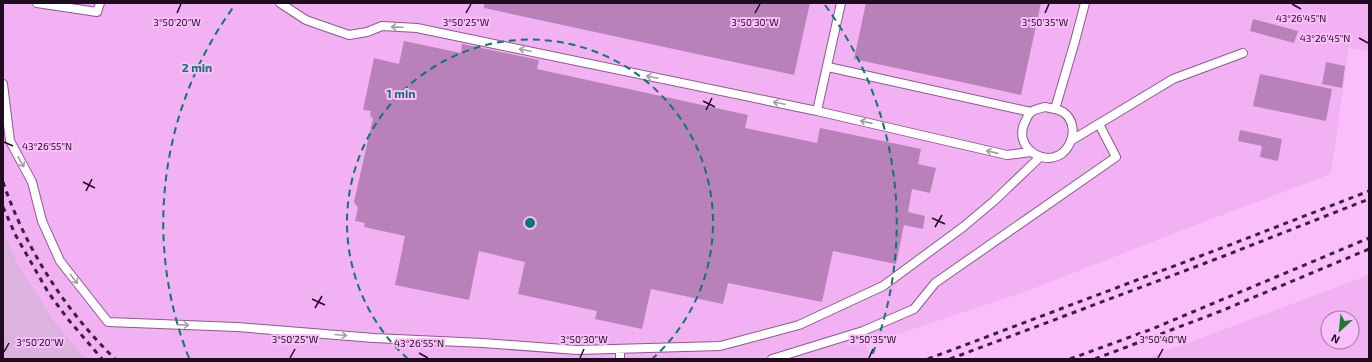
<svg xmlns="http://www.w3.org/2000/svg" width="1372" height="362" viewBox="0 0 1372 362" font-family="'Exo 2',sans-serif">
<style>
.built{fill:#f1b1f2;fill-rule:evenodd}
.green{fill:#ddb2de}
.building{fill:#b881b9}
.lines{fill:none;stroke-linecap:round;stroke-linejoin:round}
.lane-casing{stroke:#8d598f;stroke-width:10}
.lane{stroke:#fff;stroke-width:8}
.rail{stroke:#3b223c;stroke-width:3;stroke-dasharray:5 5;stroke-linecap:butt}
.oneway{stroke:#a69ea6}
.ticks{fill:none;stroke:#200c21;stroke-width:1.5}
.ring{fill:none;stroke:#0f766e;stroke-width:2;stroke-dasharray:7 5}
.ticks-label{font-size:10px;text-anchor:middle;fill:#200c21;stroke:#fabffb;stroke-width:4;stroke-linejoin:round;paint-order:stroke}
.centre{fill:#0f766e;stroke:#fabffb;stroke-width:2}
.ring-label{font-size:12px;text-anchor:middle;font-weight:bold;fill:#0f766e;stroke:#fabffb;stroke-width:4;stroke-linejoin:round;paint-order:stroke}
</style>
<rect width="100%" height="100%" fill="#fabffb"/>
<path class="built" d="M 3,3 L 1369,3 L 1369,51 L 1349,48 L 1331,174 L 1180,231 L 1035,288 L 866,345 L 872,359 L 86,359 L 54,321 L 18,263 L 3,231 Z
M 1369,275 L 1369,359 L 1145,359 ZM 1328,318 L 1352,318 L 1352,342 L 1328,342 Z"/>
<path class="green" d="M 3,231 L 18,264 L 54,321 L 86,359 L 3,359 Z"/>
<path class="building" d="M 484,3 L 810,3 L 794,75 L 484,8 Z
M 866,3 L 1041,3 L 1021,95 L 854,59 Z
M 1253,19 L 1298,31 L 1294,43 L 1250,31 Z
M 404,41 L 461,53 L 462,44 L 539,60 L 537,69 L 748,115 L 745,128 L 759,131 L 817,143 L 820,128 L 921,149 L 918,164 L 936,168 L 930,193 L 912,189 L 908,212 L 925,216 L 923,229 L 904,225 L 896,264 L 833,251 L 822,302 L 728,283 L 723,304 L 651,289 L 642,329 L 595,319 L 597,311 L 518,294 L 525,262 L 479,251 L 469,300 L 395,285 L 405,236 L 364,227 L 365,223 L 355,221 L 358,208 L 354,202 L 373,118 L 370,116 L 371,111 L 363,110 L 374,58 L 399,64 Z
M 1326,62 L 1345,66 L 1342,88 L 1322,84 Z
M 1260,74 L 1332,89 L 1326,121 L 1253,106 Z
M 1240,130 L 1282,139 L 1278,161 L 1260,157 L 1262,146 L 1238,141 Z"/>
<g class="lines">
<g class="lane-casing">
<path id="lane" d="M 37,3 L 97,12 L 100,3
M 280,3 L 306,20 L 349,35 L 367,32 L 382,26 L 417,28 L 817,111 L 1007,155 L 1031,152
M 828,67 L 1031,112
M 3,84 L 10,141 L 32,182 L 42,221 L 60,261 L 108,322 L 237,327 L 374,338 L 483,343 L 577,350 L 720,346 L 799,325 L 883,286 L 963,227 L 994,201 L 1040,157
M 1045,107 C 1051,108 1058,109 1063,112 C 1074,119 1075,135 1069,145 C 1053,174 1009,149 1026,120 C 1027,117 1029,114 1031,112 C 1035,109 1041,108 1045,107 Z
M 1055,109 L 1075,41 L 1085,3
M 817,111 L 841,3
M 1072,140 L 1173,79 L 1243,53
M 620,349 L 620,359
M 772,359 L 863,331 L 914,309 L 935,283 L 1116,157 L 1099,124"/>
</g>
<use href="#lane" class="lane"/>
<path class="rail" d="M 3,182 C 26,249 64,309 115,359
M 3,207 L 16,236 L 48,292 L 67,318 L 102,359
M 928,359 L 1227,246 L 1369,191
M 950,359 L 1224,256 L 1369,199
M 1070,359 L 1152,329 L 1369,238
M 1095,359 L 1221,311 L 1369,249"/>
</g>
<defs><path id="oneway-shaft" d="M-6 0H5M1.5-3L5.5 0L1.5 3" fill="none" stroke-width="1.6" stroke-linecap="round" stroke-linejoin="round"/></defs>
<g class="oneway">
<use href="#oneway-shaft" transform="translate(397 27) rotate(-178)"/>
<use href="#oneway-shaft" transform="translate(525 50) rotate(-168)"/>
<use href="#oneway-shaft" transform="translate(652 77) rotate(-168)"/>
<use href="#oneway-shaft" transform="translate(779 103) rotate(-168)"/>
<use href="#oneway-shaft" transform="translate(866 122) rotate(-167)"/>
<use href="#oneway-shaft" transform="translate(992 152) rotate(-167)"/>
<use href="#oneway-shaft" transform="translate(21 162) rotate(61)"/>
<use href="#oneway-shaft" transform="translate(74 279) rotate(52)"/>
<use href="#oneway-shaft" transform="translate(183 325) rotate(2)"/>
<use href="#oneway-shaft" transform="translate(341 335) rotate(5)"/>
</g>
<path class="ticks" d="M 1292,4 L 1301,9M 177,13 L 181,4M 466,13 L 471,4M 755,13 L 760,4M 1045,13 L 1049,4M 1359,38 L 1368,43M 703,101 L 715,107M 706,110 L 712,98M 4,142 L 13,146M 83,182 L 95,188M 86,191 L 92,179M 932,218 L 945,224M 935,227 L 942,215M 312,299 L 325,305M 315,308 L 322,296M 4,352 L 9,343M 419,353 L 428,358M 290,358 L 295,349M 580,358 L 584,349M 869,358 L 873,349M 1158,358 L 1163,349"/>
<g class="ring">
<path d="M408 359A183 183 0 1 1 652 359"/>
<path d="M189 358A367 367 0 0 1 235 5M825 5A367 367 0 0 1 871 358"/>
</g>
<g class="ticks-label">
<text x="1301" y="22">43°26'45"N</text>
<text x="177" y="26">3°50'20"W</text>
<text x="466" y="26">3°50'25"W</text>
<text x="755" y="26">3°50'30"W</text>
<text x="1045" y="26">3°50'35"W</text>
<text x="1325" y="42">43°26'45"N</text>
<text x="47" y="150">43°26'55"N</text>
<text x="295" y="343">3°50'25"W</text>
<text x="584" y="343">3°50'30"W</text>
<text x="873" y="343">3°50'35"W</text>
<text x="1163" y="343">3°50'40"W</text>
<text x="40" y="346">3°50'20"W</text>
<text x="419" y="347">43°26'55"N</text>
</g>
<circle cx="530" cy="223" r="6" class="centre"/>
<g class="ring-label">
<text x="197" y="72">2 min</text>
<text x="401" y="98">1 min</text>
</g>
<rect width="1372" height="362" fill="none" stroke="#200c21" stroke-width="8"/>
<g transform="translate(1340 330) rotate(207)"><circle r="19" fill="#fabffb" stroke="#a377a4"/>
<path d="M0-3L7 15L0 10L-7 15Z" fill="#1c7c2d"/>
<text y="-6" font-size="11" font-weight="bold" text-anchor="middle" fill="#200c21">N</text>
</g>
</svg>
